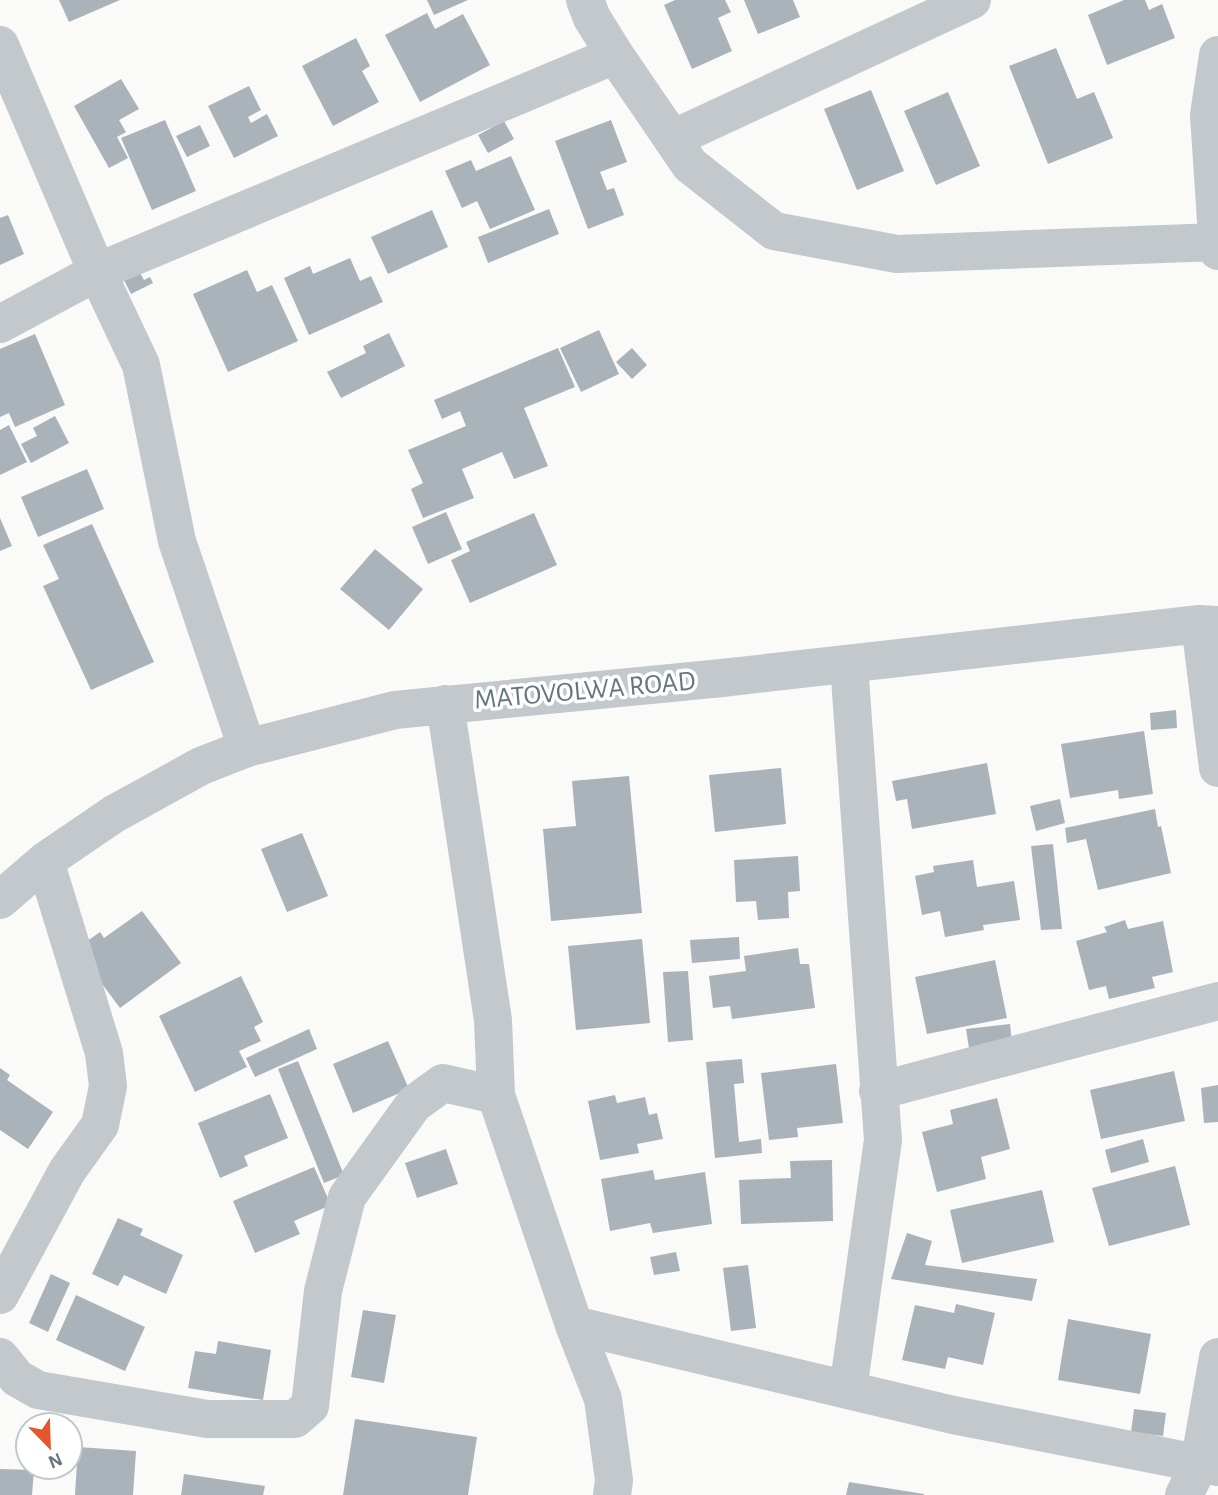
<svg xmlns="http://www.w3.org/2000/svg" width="1218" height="1495" viewBox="0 0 1218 1495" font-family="'Alegreya Sans',sans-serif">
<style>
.building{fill:#aab3b9}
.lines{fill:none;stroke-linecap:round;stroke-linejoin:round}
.street{stroke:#c3c8cc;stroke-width:38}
.labels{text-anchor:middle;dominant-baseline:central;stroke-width:7;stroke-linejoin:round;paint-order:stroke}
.street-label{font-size:28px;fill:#657683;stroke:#fff}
</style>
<rect width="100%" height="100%" fill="#fafaf8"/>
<path class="building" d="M 59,0 L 120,0 L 69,22 Z
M 427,0 L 468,0 L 434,15 Z
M 675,0 L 725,0 L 731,12 L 718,18 L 732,51 L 692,69 L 664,5 Z
M 744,0 L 793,0 L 800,17 L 758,34 Z
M 1124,0 L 1145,0 L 1149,10 L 1162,4 L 1175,38 L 1107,65 L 1088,15 Z
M 427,13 L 435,29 L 463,14 L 490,65 L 420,102 L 385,35 Z
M 356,38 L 370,66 L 362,71 L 379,102 L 333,126 L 302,66 Z
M 1056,48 L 1077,99 L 1094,92 L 1113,138 L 1048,164 L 1009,66 Z
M 121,79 L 139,109 L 119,120 L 126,132 L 117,137 L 128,158 L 109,168 L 74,106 Z
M 249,86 L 261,110 L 248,117 L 251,123 L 267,114 L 278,136 L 234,158 L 208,106 Z
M 871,90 L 904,171 L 857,190 L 824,109 Z
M 948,92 L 980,166 L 936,185 L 904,111 Z
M 165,120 L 196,191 L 152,210 L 121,138 Z
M 611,120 L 627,162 L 600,172 L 607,190 L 614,188 L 624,215 L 588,229 L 555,141 Z
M 504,121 L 514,139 L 488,153 L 478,135 Z
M 200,125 L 210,146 L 187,157 L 176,136 Z
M 511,156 L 535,210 L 490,229 L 477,201 L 462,208 L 445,171 L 471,160 L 476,171 Z
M 549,209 L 559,234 L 488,263 L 478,237 Z
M 432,210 L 448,247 L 388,274 L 371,237 Z
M 8,215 L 24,254 L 0,265 L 0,218 Z
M 350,258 L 360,281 L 371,276 L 383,302 L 309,335 L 284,278 L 310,266 L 313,274 Z
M 138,269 L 144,280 L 150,277 L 153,283 L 131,294 L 122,276 Z
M 247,270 L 257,292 L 272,285 L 298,341 L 228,372 L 193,294 Z
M 599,330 L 619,374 L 581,392 L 560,348 Z
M 389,333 L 405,366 L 341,398 L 327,372 L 366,353 L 363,346 Z
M 35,334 L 65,405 L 15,427 L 9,413 L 0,417 L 0,349 Z
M 558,348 L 575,387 L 524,408 L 548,466 L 514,479 L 502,452 L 462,469 L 474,498 L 423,518 L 411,489 L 423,483 L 408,450 L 466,426 L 460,411 L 442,419 L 434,400 Z
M 632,348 L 647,365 L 632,379 L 616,362 Z
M 55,416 L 69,443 L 31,463 L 21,444 L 37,436 L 33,428 Z
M 9,425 L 27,462 L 0,475 L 0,430 Z
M 87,469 L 104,509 L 38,537 L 21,497 Z
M 446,512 L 462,549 L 428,564 L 412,527 Z
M 534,513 L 557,565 L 470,603 L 451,560 L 470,551 L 466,542 Z
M 0,518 L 12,546 L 0,551 Z
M 92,524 L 154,662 L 91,690 L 43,586 L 59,579 L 43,545 Z
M 375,549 L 423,589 L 389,630 L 340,589 Z
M 1176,710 L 1177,728 L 1151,730 L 1150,713 Z
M 1144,731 L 1153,794 L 1119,799 L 1118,790 L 1070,798 L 1061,744 Z
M 987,763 L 996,814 L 912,829 L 907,799 L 896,801 L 892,781 Z
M 781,768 L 786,824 L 715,832 L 709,775 Z
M 629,776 L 642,913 L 551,921 L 543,829 L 576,826 L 572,781 Z
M 1060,799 L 1065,823 L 1036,831 L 1030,806 Z
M 1155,809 L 1158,827 L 1161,826 L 1171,873 L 1098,890 L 1086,839 L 1067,843 L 1065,828 Z
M 302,833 L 328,896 L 287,912 L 261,849 Z
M 1053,844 L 1062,929 L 1041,930 L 1031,846 Z
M 798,856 L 800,891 L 788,892 L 789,918 L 758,920 L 756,901 L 736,902 L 734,860 Z
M 973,860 L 977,887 L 1014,881 L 1020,920 L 983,925 L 984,930 L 945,937 L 940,911 L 922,915 L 915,876 L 934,872 L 933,866 Z
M 142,911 L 181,963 L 120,1008 L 76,949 L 100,932 L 104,938 Z
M 1125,920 L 1128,929 L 1163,921 L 1173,972 L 1152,977 L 1155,988 L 1109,999 L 1106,986 L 1089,990 L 1076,941 L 1107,932 L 1104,927 Z
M 739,937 L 740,959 L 692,963 L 690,940 Z
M 642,939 L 650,1023 L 576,1030 L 568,946 Z
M 798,948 L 800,964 L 809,964 L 815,1008 L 732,1019 L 730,1006 L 713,1008 L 709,976 L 746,971 L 744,956 Z
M 995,960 L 1007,1018 L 927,1034 L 915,977 Z
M 688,971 L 693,1040 L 668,1042 L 663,972 Z
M 241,976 L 263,1022 L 254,1027 L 261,1041 L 239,1051 L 247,1067 L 195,1092 L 159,1016 Z
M 1010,1024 L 1012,1042 L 969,1048 L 966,1029 Z
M 309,1029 L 317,1049 L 255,1077 L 246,1058 Z
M 388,1041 L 409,1089 L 353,1113 L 333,1064 Z
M 742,1059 L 744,1083 L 734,1084 L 739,1142 L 761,1139 L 762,1153 L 715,1158 L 706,1062 Z
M 298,1061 L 344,1175 L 324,1183 L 278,1069 Z
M 836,1064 L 843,1123 L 797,1128 L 798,1137 L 769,1140 L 761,1073 Z
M 0,1068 L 10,1075 L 7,1080 L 53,1112 L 28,1149 L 0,1130 Z
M 1174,1071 L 1185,1121 L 1101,1139 L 1090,1090 Z
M 1218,1085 L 1218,1122 L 1204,1123 L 1201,1088 Z
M 270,1094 L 288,1138 L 244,1156 L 248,1166 L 220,1178 L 198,1123 Z
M 615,1095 L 617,1103 L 645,1097 L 649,1115 L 657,1113 L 663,1139 L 637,1144 L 639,1153 L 600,1160 L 588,1101 Z
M 997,1098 L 1010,1149 L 981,1157 L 986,1179 L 937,1192 L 922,1132 L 953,1124 L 950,1110 Z
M 1143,1139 L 1149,1162 L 1111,1173 L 1105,1150 Z
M 446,1149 L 458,1184 L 417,1198 L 405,1163 Z
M 832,1160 L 833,1221 L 741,1224 L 739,1180 L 791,1178 L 790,1161 Z
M 1175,1166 L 1190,1225 L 1109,1246 L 1092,1188 Z
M 314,1167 L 331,1205 L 294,1221 L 300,1234 L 255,1253 L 233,1201 Z
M 653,1170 L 655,1180 L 705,1172 L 712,1224 L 653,1233 L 650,1223 L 610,1231 L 601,1179 Z
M 1042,1190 L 1054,1242 L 962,1263 L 950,1210 Z
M 118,1218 L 143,1229 L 140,1235 L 183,1255 L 166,1294 L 124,1275 L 118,1286 L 92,1274 Z
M 907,1233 L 932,1241 L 925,1265 L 1037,1279 L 1032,1301 L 891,1279 Z
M 676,1252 L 680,1271 L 654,1275 L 650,1257 Z
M 748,1265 L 756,1328 L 731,1331 L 723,1268 Z
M 51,1274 L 70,1283 L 48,1332 L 29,1323 Z
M 76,1295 L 145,1327 L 125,1371 L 56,1340 Z
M 956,1304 L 995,1313 L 983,1365 L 948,1357 L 945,1369 L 902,1360 L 915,1305 L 954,1313 Z
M 363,1310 L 396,1315 L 384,1383 L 351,1377 Z
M 1068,1319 L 1151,1334 L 1140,1394 L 1058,1380 Z
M 218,1341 L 271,1350 L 263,1400 L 188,1388 L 195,1351 L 216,1354 Z
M 1134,1409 L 1166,1413 L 1163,1436 L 1131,1432 Z
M 355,1419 L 477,1437 L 468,1495 L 343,1495 Z
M 78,1447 L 136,1451 L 133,1495 L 75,1495 Z
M 0,1469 L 34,1470 L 32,1495 L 0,1495 Z
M 184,1474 L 265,1486 L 263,1495 L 181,1495 Z
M 849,1482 L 924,1494 L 924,1495 L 846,1495 Z"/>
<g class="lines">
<path class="street" d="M 585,0 L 592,18 L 615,55 L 690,165 L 774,231 L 897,254 L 1217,242
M 0,45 L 97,272 L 141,365 L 177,541 L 247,748
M 1218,55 L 1209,115 L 1218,251
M 672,139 L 972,0
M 0,324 L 97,272 L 615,55
M 1200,624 L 1218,768
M 445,704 L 493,1020 L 496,1095 L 574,1325 L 603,1399 L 614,1480 L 612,1495
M 0,900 L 45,861 L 114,814 L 201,766 L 247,748 L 395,710 L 722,678 L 1200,624 L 1218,625
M 878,1091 L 1218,1001
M 0,1295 L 67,1171 L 100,1125 L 108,1086 L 104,1053 L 45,861
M 574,1325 L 953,1415 L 1218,1467
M 0,1357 L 17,1378 L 38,1390 L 207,1419 L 295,1419 L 310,1406 L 323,1291 L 347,1197 L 414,1104 L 443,1083 L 496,1095
M 848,1390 L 883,1140 L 849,664
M 1184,1495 L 1199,1465 L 1218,1357"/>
</g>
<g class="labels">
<g class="street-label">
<text transform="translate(585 691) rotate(-5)">MATOVOLWA ROAD</text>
</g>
</g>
<g transform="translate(49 1446) rotate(157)"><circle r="33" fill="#ffffff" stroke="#c1c8cd" stroke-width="2"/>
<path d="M0-5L12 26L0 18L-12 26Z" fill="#e4572e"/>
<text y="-10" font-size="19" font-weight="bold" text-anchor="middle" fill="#657683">N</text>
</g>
</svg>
